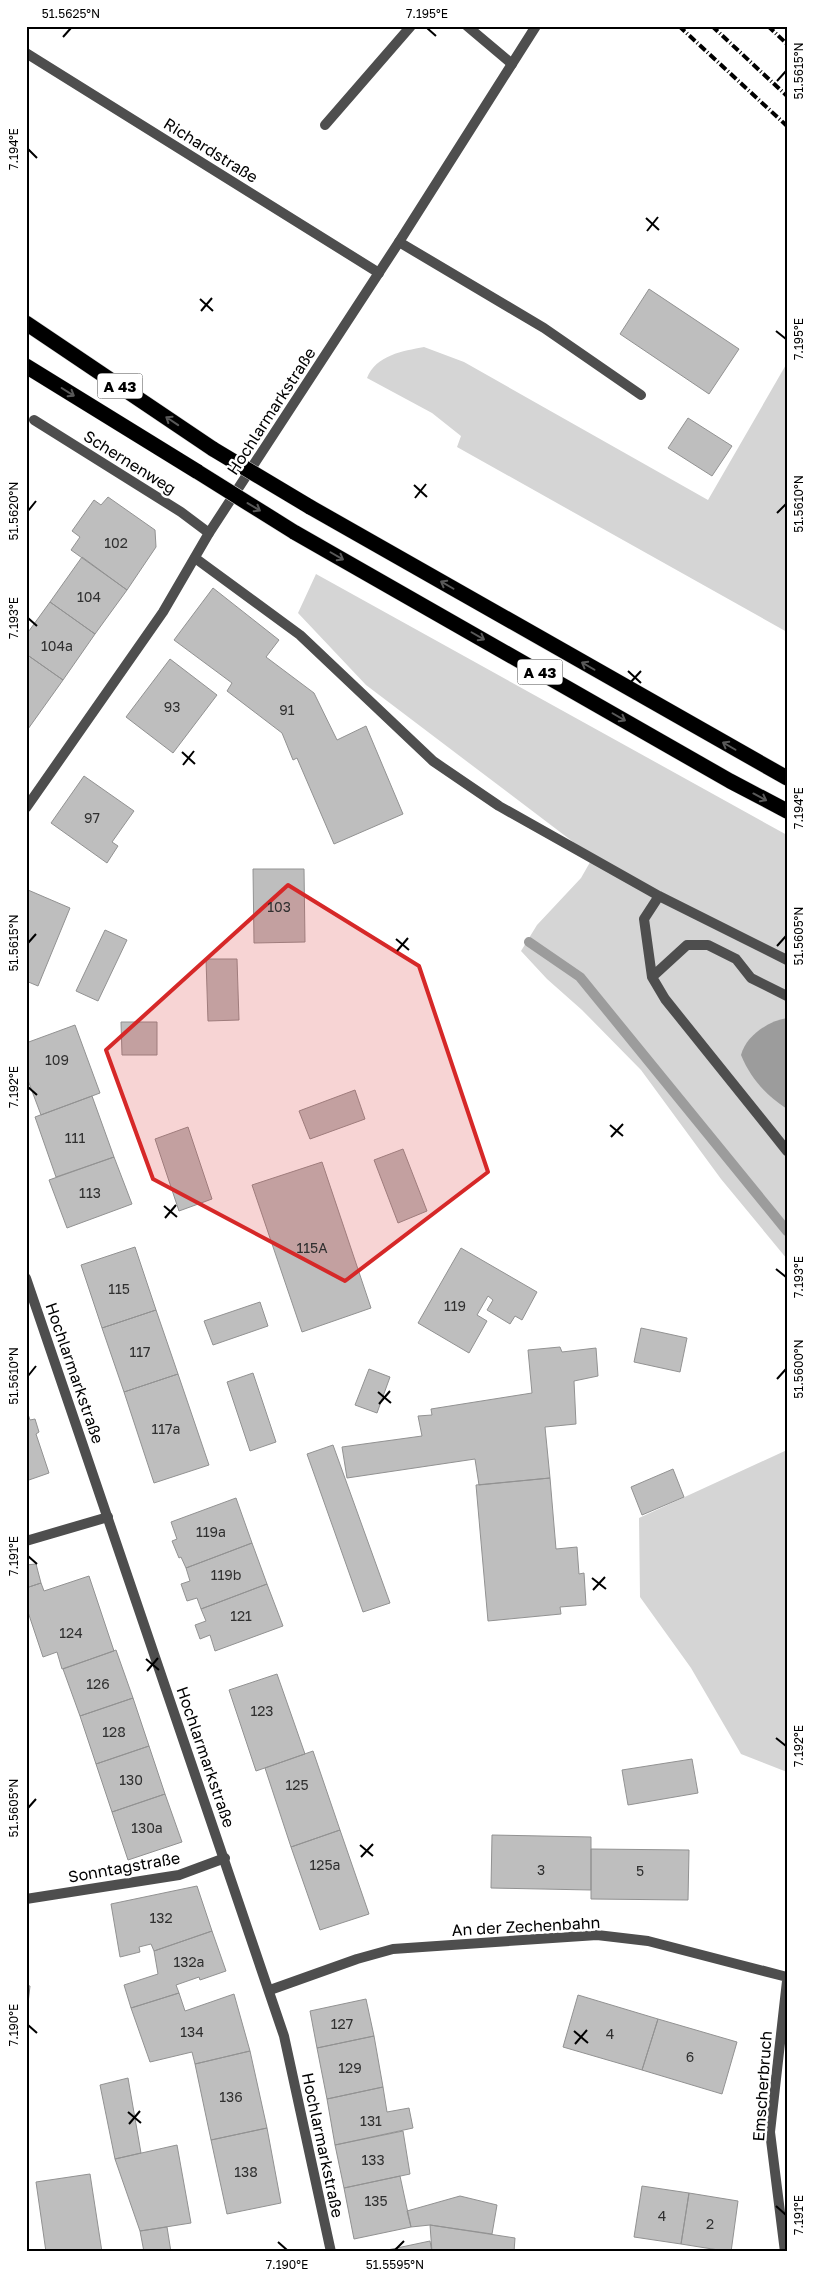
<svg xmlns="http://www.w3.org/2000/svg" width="813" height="2278" viewBox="0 0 813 2278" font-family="'Golos Text',sans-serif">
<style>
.green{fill:#d5d5d5}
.water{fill:#9c9c9c}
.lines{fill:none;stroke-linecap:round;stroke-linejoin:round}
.stream{stroke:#9c9c9c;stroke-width:10}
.building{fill:#bebebe;stroke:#929292}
.motorway-casing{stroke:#dbdbdb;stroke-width:16}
.service{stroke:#4e4e4e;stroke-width:10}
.minor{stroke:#4e4e4e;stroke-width:10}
.tertiary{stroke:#4e4e4e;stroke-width:10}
.motorway{stroke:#000;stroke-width:15}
.rail{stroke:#000;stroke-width:4;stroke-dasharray:8 2.5 1 2.5;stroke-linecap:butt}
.motorway-bridge-casing{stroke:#dbdbdb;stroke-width:16;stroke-linecap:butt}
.motorway-bridge{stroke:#000;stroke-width:15}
.oneway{stroke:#595959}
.marked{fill:#d62828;fill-opacity:0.2;stroke:#d62828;stroke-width:4;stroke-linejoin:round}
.ticks{fill:none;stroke:#000;stroke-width:2}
.labels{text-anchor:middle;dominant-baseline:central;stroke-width:5;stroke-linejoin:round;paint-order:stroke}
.number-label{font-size:14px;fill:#303030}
.shield{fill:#fff;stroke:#4c4c4c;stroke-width:1}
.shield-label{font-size:15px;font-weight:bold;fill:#000}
.street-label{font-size:16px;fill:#000;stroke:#fff}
.neatline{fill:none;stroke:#000;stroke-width:2}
.ticks-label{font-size:12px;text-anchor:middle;fill:#000}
</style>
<rect width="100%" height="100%" fill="#fff"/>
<path class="green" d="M 424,347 L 464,362 L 708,500 L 787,363 L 787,632 L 457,447 L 461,436 L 432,413 L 367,378 C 376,355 403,351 424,347 Z
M 316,574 L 787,835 L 787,1259 L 721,1179 L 641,1070 L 582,1010 L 547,979 L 521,951 L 537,925 L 581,878 L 593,857 L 366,685 L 298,613 Z
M 787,1450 L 787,1772 L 741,1754 L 691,1668 L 640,1597 L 639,1518 Z"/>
<path class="water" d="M 787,1018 L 787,1109 C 765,1094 751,1079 741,1055 C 746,1036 768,1021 787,1018 Z"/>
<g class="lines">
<path class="stream" d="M 529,942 L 580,977 L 787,1231"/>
</g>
<path class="building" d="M 649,289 L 739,349 L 709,394 L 620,334 Z
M 688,418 L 732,446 L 712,476 L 668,448 Z
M 108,497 L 155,530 L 156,547 L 127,590 L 71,550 L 80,537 L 72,531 L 94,500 L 101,505 Z
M 82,557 L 127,590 L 95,634 L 50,602 Z
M 213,588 L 279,640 L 266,657 L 314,693 L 337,740 L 366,726 L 403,814 L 334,844 L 297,758 L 293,760 L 282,733 L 227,691 L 232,683 L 174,640 Z
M 50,602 L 95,634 L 63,680 L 26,654 L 26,635 Z
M 26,654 L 63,680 L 28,729 L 26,727 Z
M 170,659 L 217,695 L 173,753 L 126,717 Z
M 84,776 L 134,811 L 112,842 L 118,846 L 107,863 L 51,823 Z
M 253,869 L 304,869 L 305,942 L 254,943 Z
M 28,890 L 70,908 L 38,986 L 26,981 Z
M 105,930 L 127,940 L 98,1001 L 76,991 Z
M 206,959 L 237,959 L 239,1020 L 208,1021 Z
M 121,1022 L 157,1022 L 157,1055 L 122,1055 Z
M 75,1025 L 100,1093 L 41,1115 L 26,1075 L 26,1043 Z
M 355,1090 L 365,1119 L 310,1139 L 299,1111 Z
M 92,1096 L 114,1157 L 56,1177 L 35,1117 Z
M 188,1127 L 212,1199 L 179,1211 L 155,1139 Z
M 403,1149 L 427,1211 L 398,1223 L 374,1160 Z
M 114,1157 L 132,1204 L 67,1228 L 49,1180 Z
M 322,1162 L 371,1308 L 302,1332 L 252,1185 Z
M 135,1247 L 156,1310 L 102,1328 L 81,1265 Z
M 461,1248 L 537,1292 L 522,1320 L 515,1316 L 510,1324 L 487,1310 L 493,1300 L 488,1296 L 477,1315 L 487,1321 L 469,1353 L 418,1323 Z
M 260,1302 L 268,1326 L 213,1345 L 204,1321 Z
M 156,1310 L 178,1374 L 124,1392 L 102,1328 Z
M 641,1328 L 687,1338 L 680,1372 L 634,1362 Z
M 560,1347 L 562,1352 L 596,1348 L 598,1376 L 574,1381 L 576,1424 L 545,1427 L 550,1478 L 479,1485 L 475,1459 L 347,1478 L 342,1447 L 422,1436 L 418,1416 L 432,1415 L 431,1409 L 532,1393 L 528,1350 Z
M 369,1369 L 390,1377 L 377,1413 L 355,1405 Z
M 253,1373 L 276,1442 L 250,1451 L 227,1382 Z
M 178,1374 L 209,1465 L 154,1483 L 124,1392 Z
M 26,1408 L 30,1420 L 35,1419 L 39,1432 L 36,1434 L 49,1473 L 26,1481 Z
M 333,1445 L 390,1603 L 363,1612 L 307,1454 Z
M 673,1469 L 684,1497 L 642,1515 L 631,1487 Z
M 550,1478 L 556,1549 L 577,1547 L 579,1574 L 584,1573 L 586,1605 L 560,1607 L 561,1614 L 488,1621 L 476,1485 Z
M 236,1498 L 252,1543 L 186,1568 L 181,1557 L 179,1558 L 172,1541 L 177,1539 L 171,1522 Z
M 252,1543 L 267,1584 L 201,1609 L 197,1598 L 187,1601 L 181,1584 L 190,1581 L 186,1568 Z
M 36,1564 L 41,1583 L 26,1588 L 26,1565 Z
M 89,1576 L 114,1651 L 62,1669 L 57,1652 L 43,1657 L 26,1606 L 26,1588 L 41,1583 L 44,1591 Z
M 267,1584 L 283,1626 L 215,1651 L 210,1635 L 200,1639 L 195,1625 L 206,1621 L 201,1609 Z
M 116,1650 L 133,1698 L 80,1716 L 63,1669 Z
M 277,1674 L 305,1754 L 256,1771 L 229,1690 Z
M 133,1698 L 149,1746 L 96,1764 L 80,1716 Z
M 149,1746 L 165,1794 L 112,1812 L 96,1764 Z
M 313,1751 L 340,1830 L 291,1847 L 265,1768 Z
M 692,1759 L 698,1793 L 628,1805 L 622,1770 Z
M 165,1794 L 182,1842 L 128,1860 L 112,1812 Z
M 340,1830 L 369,1914 L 320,1930 L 291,1847 Z
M 492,1835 L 591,1837 L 591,1890 L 491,1888 Z
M 591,1849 L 689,1850 L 688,1900 L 591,1899 Z
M 197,1886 L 212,1931 L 154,1951 L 151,1944 L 139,1947 L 140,1952 L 120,1957 L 111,1904 Z
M 212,1931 L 226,1971 L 200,1980 L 199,1977 L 176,1985 L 179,1993 L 131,2008 L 124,1985 L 158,1974 L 154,1951 Z
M 26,1985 L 30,1986 L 26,2021 Z
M 179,1993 L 185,2011 L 234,1994 L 250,2051 L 195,2064 L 192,2052 L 150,2062 L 131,2008 Z
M 578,1995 L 658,2019 L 642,2070 L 563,2047 Z
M 366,1999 L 374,2036 L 317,2048 L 310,2011 Z
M 658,2019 L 737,2042 L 722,2094 L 642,2070 Z
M 374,2036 L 383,2087 L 327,2099 L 317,2048 Z
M 250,2051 L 267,2128 L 211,2140 L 195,2064 Z
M 128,2078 L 141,2153 L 115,2159 L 100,2085 Z
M 383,2087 L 387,2112 L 409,2108 L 413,2128 L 335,2145 L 327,2099 Z
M 267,2128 L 281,2203 L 227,2214 L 211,2140 Z
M 403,2131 L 410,2174 L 344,2188 L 335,2145 Z
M 177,2145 L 191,2223 L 140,2231 L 115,2159 Z
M 90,2174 L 102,2252 L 46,2252 L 36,2182 Z
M 400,2176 L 411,2227 L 354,2239 L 344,2188 Z
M 642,2186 L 689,2193 L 681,2244 L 634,2237 Z
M 689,2193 L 738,2201 L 731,2252 L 681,2244 Z
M 460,2196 L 497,2205 L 492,2234 L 430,2225 L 411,2227 L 407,2211 Z
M 430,2225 L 515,2238 L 514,2252 L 432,2252 Z
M 167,2227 L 171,2252 L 144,2252 L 140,2231 Z
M 430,2241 L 432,2252 L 378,2252 Z"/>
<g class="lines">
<g class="motorway-casing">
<path id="motorway" d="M 26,323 L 213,449
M 26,366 L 198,472
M 310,507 L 787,778
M 294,532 L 730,781 L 787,811"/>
</g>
<path class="service" d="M 325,125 L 411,26
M 399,242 L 544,328 L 641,395
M 195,558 L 300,635 L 433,761 L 499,806 L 659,896 L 787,960
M 659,896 L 644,919 L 652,977 L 665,999 L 787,1151
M 652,977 L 687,945 L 708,945 L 736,959 L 751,978 L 787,996"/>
<path class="minor" d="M 467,26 L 512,64
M 26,53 L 379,273
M 34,420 L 181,512 L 209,533
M 26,1541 L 108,1517
M 26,1899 L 179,1875 L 225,1858
M 270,1990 L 357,1959 L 393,1949 L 597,1935 L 648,1941 L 787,1977
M 785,2252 L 770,2132 L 787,1981"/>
<path class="tertiary" d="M 26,808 L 163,612 L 209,533 L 399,242 L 536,26
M 26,1278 L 284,2036 L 331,2252"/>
<use href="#motorway" class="motorway"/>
<path class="rail" d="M 679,26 L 787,126
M 712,26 L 787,96
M 768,26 L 787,44"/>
<g class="motorway-bridge-casing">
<path id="motorway-bridge" d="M 213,449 L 310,507
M 198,472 L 294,532"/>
</g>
<use href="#motorway-bridge" class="motorway-bridge"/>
</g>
<defs><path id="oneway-shaft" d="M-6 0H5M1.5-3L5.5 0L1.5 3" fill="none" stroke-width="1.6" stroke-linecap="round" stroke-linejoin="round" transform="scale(1.25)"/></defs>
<g class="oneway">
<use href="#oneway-shaft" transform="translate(68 392) rotate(32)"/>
<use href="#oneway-shaft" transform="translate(172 421) rotate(-146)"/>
<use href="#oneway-shaft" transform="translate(254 507) rotate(31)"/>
<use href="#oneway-shaft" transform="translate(337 556) rotate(30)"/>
<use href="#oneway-shaft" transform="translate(447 585) rotate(-150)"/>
<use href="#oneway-shaft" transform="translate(478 636) rotate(30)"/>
<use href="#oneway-shaft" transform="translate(588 666) rotate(-150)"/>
<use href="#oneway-shaft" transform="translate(619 717) rotate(30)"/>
<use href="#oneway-shaft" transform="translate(729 746) rotate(-150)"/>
<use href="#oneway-shaft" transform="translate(760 797) rotate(28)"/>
</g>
<path class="marked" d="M 288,885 L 419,966 L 488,1172 L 345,1281 L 153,1179 L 106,1050 Z"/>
<path class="ticks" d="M 427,28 L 436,36M 63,37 L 71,28M 777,81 L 786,71M 28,149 L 37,158M 646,218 L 659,230M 647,231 L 658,217M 200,299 L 213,311M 201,311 L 212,298M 776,331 L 786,339M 414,485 L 427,497M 415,498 L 426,484M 28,511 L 36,501M 777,513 L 786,504M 28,618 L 37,626M 628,671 L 641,683M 629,684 L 641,671M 182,752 L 195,764M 183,765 L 194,751M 776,800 L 786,808M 396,939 L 409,950M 28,943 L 36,934M 777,946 L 786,936M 397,951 L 408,938M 28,1087 L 37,1095M 610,1125 L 623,1136M 611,1137 L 623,1124M 164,1206 L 177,1217M 165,1218 L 176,1205M 776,1269 L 786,1277M 28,1376 L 36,1366M 777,1379 L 786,1369M 378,1392 L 391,1403M 379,1404 L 390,1391M 28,1556 L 37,1564M 592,1578 L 606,1589M 593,1590 L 605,1577M 146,1659 L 159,1670M 147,1671 L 158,1658M 776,1738 L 786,1746M 28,1808 L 36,1799M 360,1845 L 373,1856M 361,1857 L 373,1844M 28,2025 L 37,2033M 574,2031 L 588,2043M 575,2044 L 587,2030M 128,2112 L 141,2123M 129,2124 L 140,2111M 776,2206 L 786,2215M 278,2242 L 287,2250M 395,2250 L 404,2241"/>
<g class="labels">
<g class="number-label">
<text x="116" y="542">102</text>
<text x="89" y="596">104</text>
<text x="57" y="645">104a</text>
<text x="172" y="706">93</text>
<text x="287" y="709">91</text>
<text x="92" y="817">97</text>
<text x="279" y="906">103</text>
<text x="57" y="1059">109</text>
<text x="75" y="1137">111</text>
<text x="90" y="1192">113</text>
<text x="312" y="1247">115A</text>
<text x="119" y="1288">115</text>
<text x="455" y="1305">119</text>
<text x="140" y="1351">117</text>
<text x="166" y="1428">117a</text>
<text x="211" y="1531">119a</text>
<text x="226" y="1574">119b</text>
<text x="241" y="1615">121</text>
<text x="71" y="1632">124</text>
<text x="98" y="1683">126</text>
<text x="262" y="1710">123</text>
<text x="114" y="1731">128</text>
<text x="131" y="1779">130</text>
<text x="297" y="1784">125</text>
<text x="147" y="1827">130a</text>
<text x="325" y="1864">125a</text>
<text x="541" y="1869">3</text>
<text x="640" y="1870">5</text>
<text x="161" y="1917">132</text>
<text x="189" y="1961">132a</text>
<text x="342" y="2023">127</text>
<text x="192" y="2031">134</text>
<text x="610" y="2033">4</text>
<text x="690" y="2056">6</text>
<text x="350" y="2067">129</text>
<text x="231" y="2096">136</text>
<text x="371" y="2120">131</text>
<text x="373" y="2159">133</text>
<text x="246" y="2171">138</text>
<text x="376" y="2200">135</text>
<text x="662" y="2215">4</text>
<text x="710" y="2223">2</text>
</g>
<g class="shield">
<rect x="97.5" y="373.5" width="45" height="25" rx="4"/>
<rect x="517.5" y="659.5" width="45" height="25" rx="4"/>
</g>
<g class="shield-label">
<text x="120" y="386">A 43</text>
<text x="540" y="672">A 43</text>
</g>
<g class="street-label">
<text transform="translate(211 150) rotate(32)">Richardstraße</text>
<text transform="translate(271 411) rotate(-57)">Hochlarmarkstraße</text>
<text transform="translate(130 462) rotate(32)">Schernenweg</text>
<text transform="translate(75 1373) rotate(71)">Hochlarmarkstraße</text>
<text transform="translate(206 1757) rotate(71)">Hochlarmarkstraße</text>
<text transform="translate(124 1867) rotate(-10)">Sonntagstraße</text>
<text transform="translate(526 1926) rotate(-3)">An der Zechenbahn</text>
<text transform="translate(762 2086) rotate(-86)">Emscherbruch</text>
<text transform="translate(323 2145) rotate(78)">Hochlarmarkstraße</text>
</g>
</g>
<rect width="813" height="2278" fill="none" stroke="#ffffff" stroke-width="55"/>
<rect x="28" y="28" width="758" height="2222" class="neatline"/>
<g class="ticks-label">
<text x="71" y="18">51.5625°N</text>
<text x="427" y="18">7.195°E</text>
<text transform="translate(799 71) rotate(-90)" y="4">51.5615°N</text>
<text transform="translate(14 149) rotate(-90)" y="4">7.194°E</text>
<text transform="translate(799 339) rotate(-90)" y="4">7.195°E</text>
<text transform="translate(799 504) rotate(-90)" y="4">51.5610°N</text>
<text transform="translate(14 511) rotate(-90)" y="4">51.5620°N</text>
<text transform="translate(14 618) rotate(-90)" y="4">7.193°E</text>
<text transform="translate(799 808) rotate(-90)" y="4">7.194°E</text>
<text transform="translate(799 936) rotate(-90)" y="4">51.5605°N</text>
<text transform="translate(14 943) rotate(-90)" y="4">51.5615°N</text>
<text transform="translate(14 1087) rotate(-90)" y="4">7.192°E</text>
<text transform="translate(799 1277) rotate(-90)" y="4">7.193°E</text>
<text transform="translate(799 1369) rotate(-90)" y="4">51.5600°N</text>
<text transform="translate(14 1376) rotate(-90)" y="4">51.5610°N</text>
<text transform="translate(14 1556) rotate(-90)" y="4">7.191°E</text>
<text transform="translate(799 1746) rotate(-90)" y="4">7.192°E</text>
<text transform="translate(14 1808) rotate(-90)" y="4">51.5605°N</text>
<text transform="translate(14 2025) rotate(-90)" y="4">7.190°E</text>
<text transform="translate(799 2215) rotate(-90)" y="4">7.191°E</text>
<text x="287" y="2269">7.190°E</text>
<text x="395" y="2269">51.5595°N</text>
</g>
</svg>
